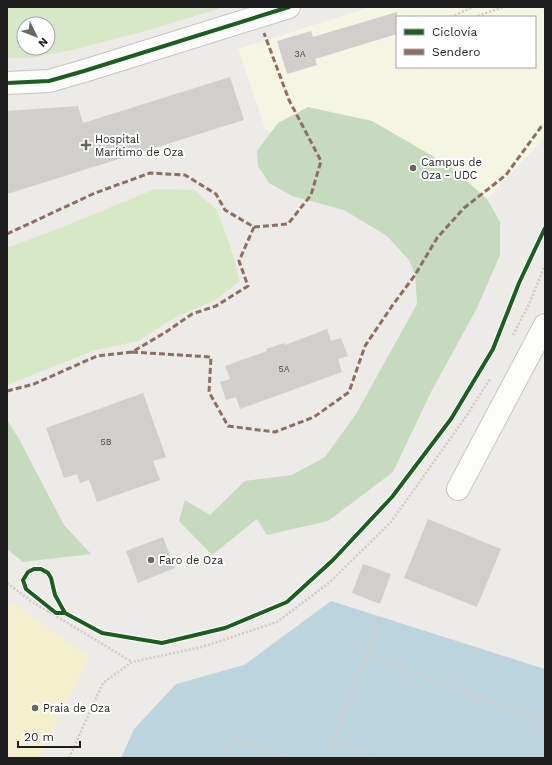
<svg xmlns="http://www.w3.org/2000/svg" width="552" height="765" viewBox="0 0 552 765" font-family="'Work Sans',sans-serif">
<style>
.education{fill:#f4f5e3;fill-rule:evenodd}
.grass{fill:#d7e8c7;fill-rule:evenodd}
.forest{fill:#c6dabd}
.sand{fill:#f4efcc}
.water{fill:#bcd4de}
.building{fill:#d0cfcc}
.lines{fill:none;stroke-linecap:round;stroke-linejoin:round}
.minor-casing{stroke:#c5c4c3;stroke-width:24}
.path{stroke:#d5cac7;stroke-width:2.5;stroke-dasharray:2 2;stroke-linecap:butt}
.minor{stroke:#fcfcfb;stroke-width:22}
.quiet{stroke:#8d6e63;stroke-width:3;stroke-dasharray:6 3;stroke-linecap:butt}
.cycleway-casing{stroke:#fff;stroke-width:6}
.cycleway{stroke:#1b5e20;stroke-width:4}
.poi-dot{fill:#666664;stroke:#fff;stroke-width:1.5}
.labels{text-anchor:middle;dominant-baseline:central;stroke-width:4;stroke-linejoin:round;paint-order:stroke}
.number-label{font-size:9px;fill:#4a4a4a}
.poi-label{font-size:11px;fill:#1e1e1e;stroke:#fff;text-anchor:start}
</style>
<rect width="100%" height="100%" fill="#ecebe7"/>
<path class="education" d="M 370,7 L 545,7 L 545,137 L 487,199 L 417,304 L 415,275 L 409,260 L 387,236 L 265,128 L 238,49 ZM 397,17 L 535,17 L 535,67 L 397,67 Z"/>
<path class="grass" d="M 7,7 L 217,7 L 218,9 L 142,32 L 72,50 L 32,58 L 7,58 ZM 24,24 L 48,24 L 48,48 L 24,48 Z
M 155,189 L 194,190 L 217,210 L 231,249 L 240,281 L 214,301 L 176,317 L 138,341 L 95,350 L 7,385 L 7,248 L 65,226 Z"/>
<path class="forest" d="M 308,107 L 372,121 L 450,166 L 487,199 L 500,222 L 500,255 L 477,308 L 431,392 L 393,472 L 328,521 L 267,535 L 257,519 L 212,555 L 179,521 L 185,500 L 210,515 L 245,481 L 292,475 L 325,457 L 356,414 L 417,304 L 415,275 L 409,260 L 387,236 L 344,210 L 292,196 L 269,183 L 258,166 L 257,151 L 278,123 Z
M 7,420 L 19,439 L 64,525 L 91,554 L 23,562 L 7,549 Z"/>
<path class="sand" d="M 7,599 L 89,657 L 38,758 L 7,758 Z"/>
<path class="water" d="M 331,601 L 545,669 L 545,758 L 121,758 L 134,729 L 176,684 L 244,665 Z"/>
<path class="building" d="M 397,12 L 397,34 L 315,59 L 317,65 L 287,74 L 277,41 L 311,31 L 313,37 Z
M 230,77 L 244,120 L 7,194 L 7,111 L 78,106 L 83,123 Z
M 327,329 L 331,341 L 341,338 L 348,356 L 338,359 L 342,372 L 240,409 L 236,397 L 226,400 L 220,382 L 230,379 L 225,366 L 267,351 L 266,349 L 284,343 L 285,345 Z
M 143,393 L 166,457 L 153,461 L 160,480 L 97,502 L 89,480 L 80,483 L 77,474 L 64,478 L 46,428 Z
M 428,519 L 501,549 L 477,607 L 404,578 Z
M 163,537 L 175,568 L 138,583 L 126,551 Z
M 363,564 L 391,574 L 380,604 L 352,593 Z"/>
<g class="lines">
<g class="minor-casing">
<path id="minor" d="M 7,83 L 49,81 L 84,71 L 289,7
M 458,489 L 545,325"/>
</g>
<path class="path" d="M 451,17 L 473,7
M 474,17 L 504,7
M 513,335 L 530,302 L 545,265
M 7,583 L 31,601 L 132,662
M 366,655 L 543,721
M 333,741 L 379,758
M 69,758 L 103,683 L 132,662 L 202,647 L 277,622 L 330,582 L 391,522 L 467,415 L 490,379
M 223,758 L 231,737 L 289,758
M 327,758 L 381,617"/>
<use href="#minor" class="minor"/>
<path class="quiet" d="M 7,234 L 95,193 L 150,173 L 185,175 L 216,194 L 225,210 L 254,227 L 288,224 L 311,195 L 321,161 L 289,100 L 264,33
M 132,352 L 211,357 L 209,392 L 228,426 L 275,432 L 314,417 L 349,392 L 365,346 L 392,306 L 415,275 L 437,238 L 464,208 L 506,175 L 541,127 L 545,125
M 7,391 L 34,384 L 97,356 L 132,352 L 166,332 L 192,314 L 216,306 L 248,286 L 239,261 L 254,227"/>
<g class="cycleway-casing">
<path id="cycleway" d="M 7,83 L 49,81 L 84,71 L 289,7
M 65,613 L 55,595 L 51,578 L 48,573 L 41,569 L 34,569 L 28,572 L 23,580 L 26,589 L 56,613 L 65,613 L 102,633 L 162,643 L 225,628 L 287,602 L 333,560 L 392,497 L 451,419 L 493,349 L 519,283 L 545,228"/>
</g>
<use href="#cycleway" class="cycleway"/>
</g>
<g class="poi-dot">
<path d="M84 139h4v4h4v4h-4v4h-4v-4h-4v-4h4z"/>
<circle cx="413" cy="168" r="4"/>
<circle cx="151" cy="560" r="4"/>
<circle cx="35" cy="708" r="4"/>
</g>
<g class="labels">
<g class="number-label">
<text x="300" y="54">3A</text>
<text x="284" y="369">5A</text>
<text x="106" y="442">5B</text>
</g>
<g class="poi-label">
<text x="95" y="139">Hospital<tspan x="95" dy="13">Marítimo de Oza</tspan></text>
<text x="421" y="162">Campus de<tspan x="421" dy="13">Oza - UDC</tspan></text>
<text x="159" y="560">Faro de Oza</text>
<text x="43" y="708">Praia de Oza</text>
</g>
</g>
<rect width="552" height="765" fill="none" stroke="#1e1e1e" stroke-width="16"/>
<rect x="396" y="16" width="140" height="52" fill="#ffffff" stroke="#a5a5a5"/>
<rect x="404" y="29" width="20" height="6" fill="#1b5e20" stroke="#a5a5a5"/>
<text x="432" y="36" font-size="12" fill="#1e1e1e">Ciclovía</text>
<rect x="404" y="49" width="20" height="6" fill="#8d6e63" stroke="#a5a5a5"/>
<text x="432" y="56" font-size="12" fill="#1e1e1e">Sendero</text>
<g transform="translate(36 36) rotate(133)"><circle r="19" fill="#ffffff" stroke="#a5a5a5"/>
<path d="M0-3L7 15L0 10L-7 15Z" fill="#666664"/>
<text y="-6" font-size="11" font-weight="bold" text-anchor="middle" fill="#1e1e1e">N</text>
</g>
<path d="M18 741v6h62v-6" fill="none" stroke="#1e1e1e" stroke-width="2"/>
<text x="24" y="741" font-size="12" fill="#1e1e1e" stroke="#ffffff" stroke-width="3" paint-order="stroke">20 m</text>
</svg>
